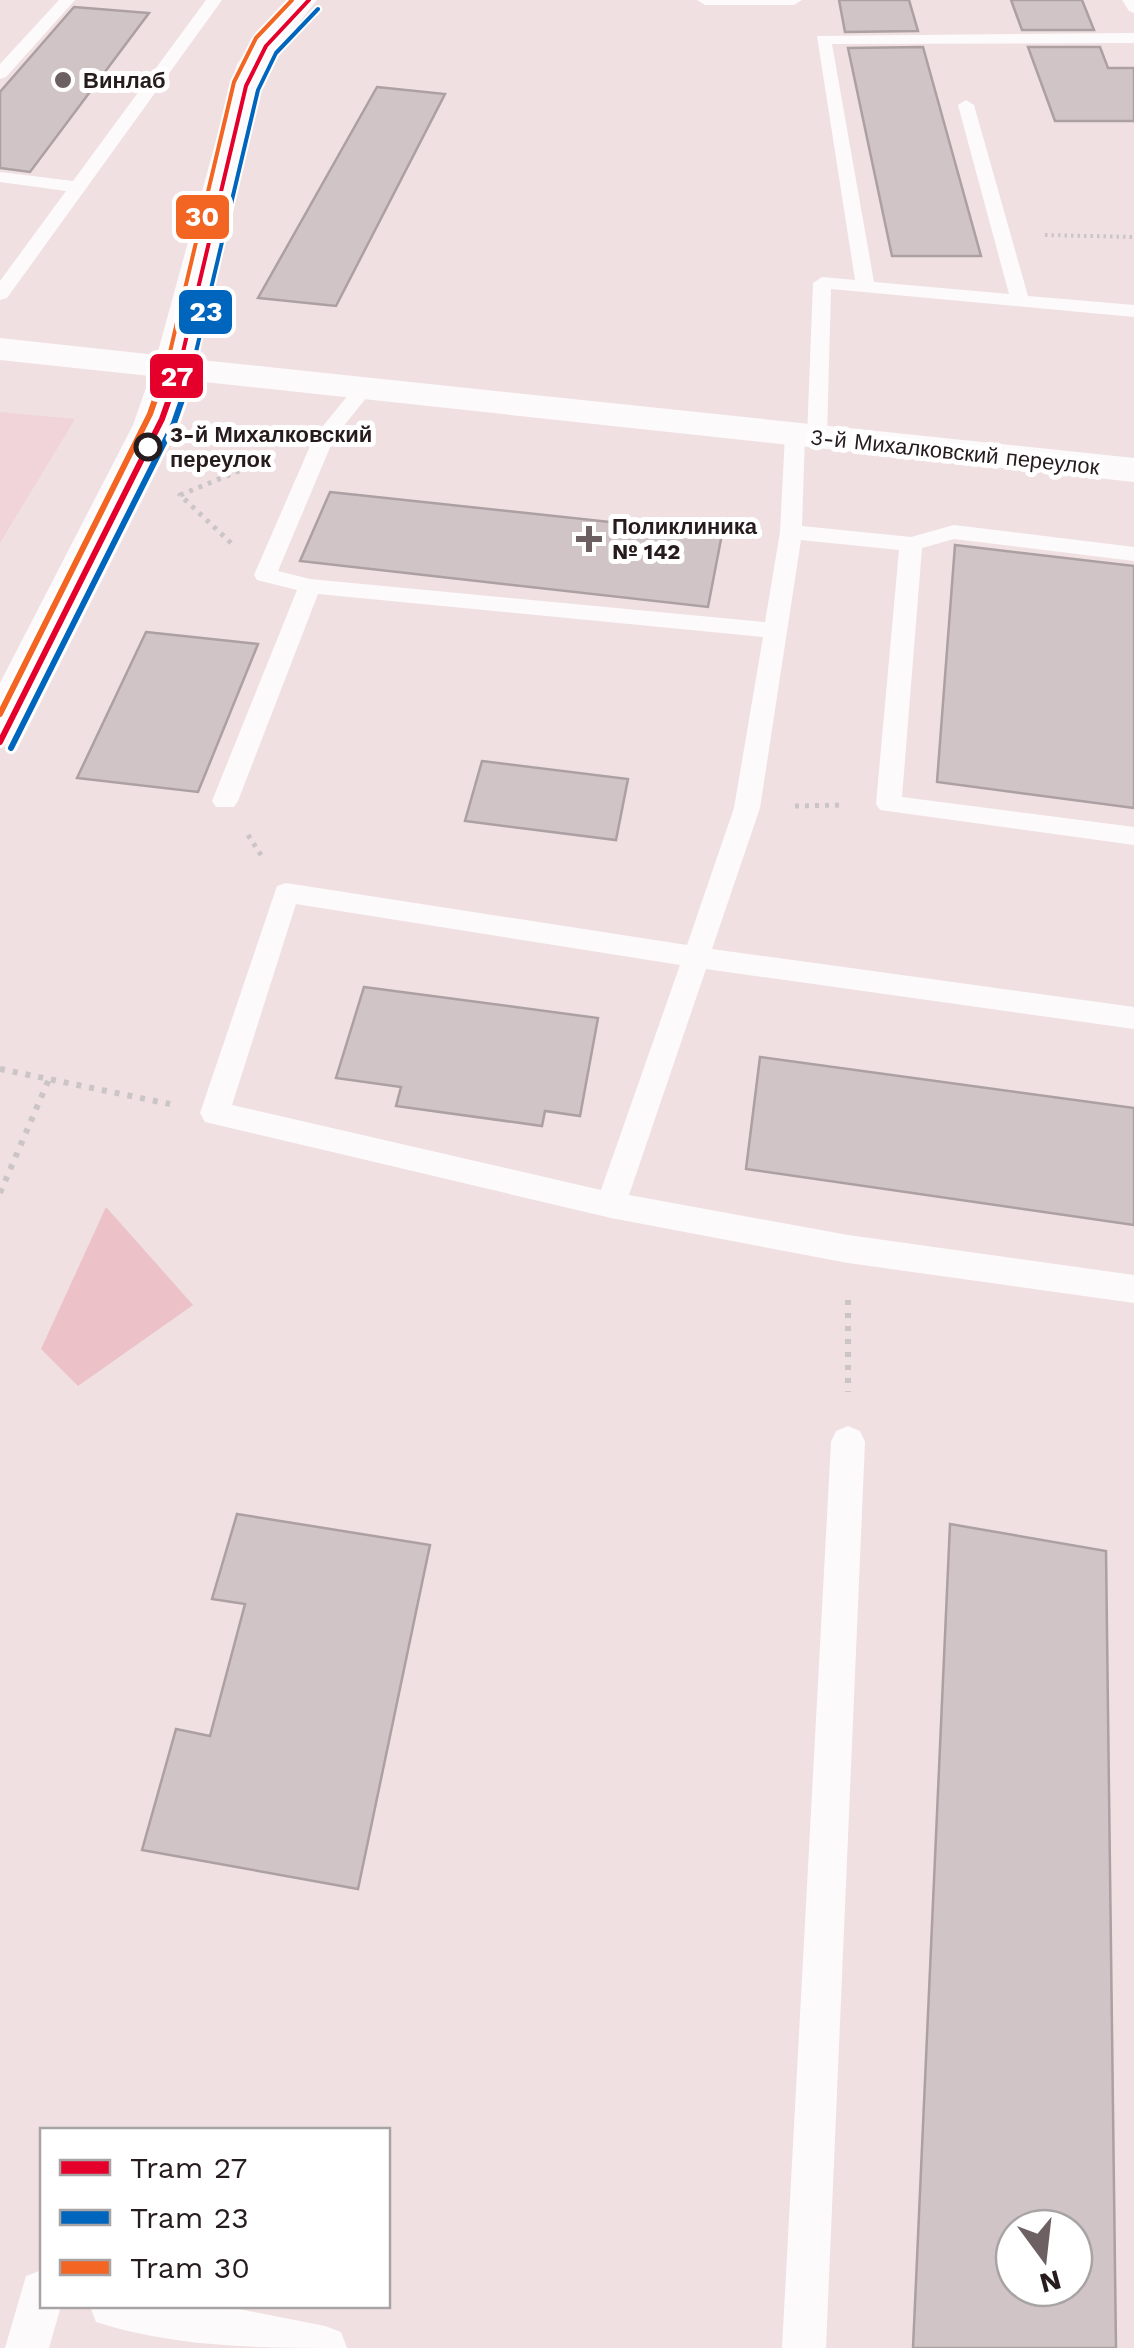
<svg xmlns="http://www.w3.org/2000/svg" width="1134" height="2348" viewBox="0 0 1134 2348" font-family="'Work Sans',sans-serif">
<style>
.built{fill:#f1d4d9}
.green{fill:#ecc1c8}
.building{fill:#d1c4c6;stroke:#aca0a2;stroke-width:2.5;fill-rule:evenodd}
.lines{fill:none;stroke-linecap:round;stroke-linejoin:round}
.path-far2{stroke:#cbc5c6;stroke-width:4;stroke-dasharray:2.5 4;stroke-linecap:butt}
.path-far1{stroke:#cbc5c6;stroke-width:5;stroke-dasharray:4 6;stroke-linecap:butt}
.path{stroke:#cbc5c6;stroke-width:6;stroke-dasharray:5 8;stroke-linecap:butt}
.service{fill:#fdfafb;fill-rule:evenodd}
.minor{fill:#fdfafb;fill-rule:evenodd}
.tram-1-far1-casing{stroke:#fff;stroke-width:8}
.tram-1-casing{stroke:#fff;stroke-width:12}
.tram-2-far1-casing{stroke:#fff;stroke-width:8}
.tram-2-casing{stroke:#fff;stroke-width:12}
.tram-3-far1-casing{stroke:#fff;stroke-width:8}
.tram-3-casing{stroke:#fff;stroke-width:12}
.tram-1-far1{stroke:#e4002b;stroke-width:4}
.tram-1{stroke:#e4002b;stroke-width:6}
.tram-2-far1{stroke:#0065bd;stroke-width:4}
.tram-2{stroke:#0065bd;stroke-width:6}
.tram-3-far1{stroke:#f26522;stroke-width:4}
.tram-3{stroke:#f26522;stroke-width:6}
.poi-dot{fill:#6d6062;stroke:#fff;stroke-width:4}
.stop-dot{fill:#fff;stroke:#261b1d;stroke-width:5}
.labels{text-anchor:middle;dominant-baseline:central;stroke-width:10;stroke-linejoin:round;paint-order:stroke}
.far-poi-label{font-size:22px;font-weight:bold;fill:#261b1d;stroke:#fff;text-anchor:start}
.far-stop-label{font-size:22px;font-weight:bold;fill:#261b1d;stroke:#fff;text-anchor:start}
.far-street-label{font-size:22px;fill:#261b1d;stroke:#fff}
.line-badge{stroke:#fff;stroke-width:4}
.badge-label{font-size:28px;text-anchor:middle;font-weight:bold;fill:#fff}
</style>
<rect width="100%" height="100%" fill="#f0e0e2"/>
<path class="built" d="M 0,412 L 75,419 L 0,543 Z"/>
<path class="green" d="M 106,1207 L 193,1305 L 78,1386 L 41,1349 Z"/>
<path class="building" d="M 839,0 L 909,0 L 918,31 L 845,32 Z
M 1011,0 L 1082,0 L 1094,30 L 1022,30 Z
M 74,7 L 149,13 L 30,172 L 0,168 L 0,92 Z
M 923,47 L 981,256 L 892,256 L 848,48 Z
M 1028,47 L 1100,47 L 1108,68 L 1134,68 L 1134,121 L 1055,121 Z
M 377,87 L 445,94 L 336,306 L 258,298 Z
M 330,492 L 722,534 L 708,607 L 300,561 Z
M 955,545 L 1134,566 L 1134,808 L 937,782 Z
M 146,632 L 258,644 L 198,792 L 77,778 Z
M 482,761 L 628,779 L 616,840 L 465,821 Z
M 364,987 L 598,1018 L 580,1116 L 545,1111 L 542,1126 L 396,1106 L 401,1087 L 336,1078 Z
M 760,1057 L 1134,1108 L 1134,1225 L 746,1169 Z
M 237,1514 L 430,1545 L 358,1889 L 142,1850 L 176,1729 L 210,1736 L 245,1604 L 212,1599 Z
M 950,1524 L 1106,1551 L 1116,2348 L 913,2348 ZM 1014,2228 L 1074,2228 L 1074,2288 L 1014,2288 Z"/>
<g class="lines">
<path class="path-far2" d="M 1045,235 L 1134,237"/>
<path class="path-far1" d="M 231,543 L 180,495 L 266,460
M 795,806 L 843,805
M 248,835 L 263,858"/>
<path class="path" d="M 0,1069 L 170,1104
M 0,1193 L 49,1079
M 848,1300 L 848,1392"/>
<path class="service" d="M 59,0 L 75,0 L 6,77 L 0,79 L 0,64 Z
M 206,0 L 222,0 L 7,298 L 0,300 L 0,281 L 66,191 L 0,182 L 0,172 L 73,181 Z
M 697,0 L 802,0 L 794,5 L 705,5 Z
M 1122,0 L 1134,0 L 1134,13 L 1129,11 Z
M 1134,33 L 1134,43 L 832,44 L 874,282 L 1009,294 L 958,105 L 966,100 L 974,105 L 1028,296 L 1134,305 L 1134,317 L 831,289 L 827,437 L 817,443 L 810,441 L 807,437 L 813,283 L 822,277 L 855,280 L 817,36 Z
M 365,381 L 375,387 L 334,438 L 278,571 L 310,579 L 765,622 L 780,532 L 785,435 L 795,429 L 805,435 L 802,526 L 911,537 L 954,525 L 1134,547 L 1134,561 L 954,539 L 922,548 L 902,797 L 1134,827 L 1134,845 L 880,810 L 876,804 L 899,550 L 801,540 L 760,808 L 712,949 L 1134,1007 L 1134,1029 L 706,969 L 629,1195 L 848,1235 L 1134,1275 L 1134,1303 L 848,1263 L 611,1218 L 205,1122 L 200,1113 L 277,886 L 286,883 L 687,945 L 734,808 L 763,637 L 318,594 L 238,801 L 234,807 L 216,807 L 212,801 L 297,590 L 257,580 L 254,575 L 314,437 L 358,383 ZM 296,904 L 680,965 L 601,1190 L 232,1105 Z
M 848,1426 L 860,1431 L 865,1442 L 826,2348 L 782,2348 L 831,1442 L 836,1431 Z
M 42,2270 L 42,2306 L 61,2306 L 49,2348 L 5,2348 L 26,2276 Z
M 90,2306 L 223,2306 L 325,2326 L 341,2332 L 347,2348 C 264,2348 175,2348 96,2322 Z"/>
<path class="minor" d="M 288,0 L 317,0 L 266,65 L 192,359 L 1134,458 L 1134,482 L 186,380 L 171,425 L 22,726 L 16,737 L 0,741 L 0,683 L 133,425 L 150,376 L 0,360 L 0,338 L 157,355 L 237,64 Z"/>
<g class="tram-1-far1-casing">
<path id="tram-1-far1" d="M 178,373 L 246,86 L 266,46 L 309,0"/>
</g>
<g class="tram-1-casing">
<path id="tram-1" d="M 0,742 L 162,419 L 179,371"/>
</g>
<g class="tram-2-far1-casing">
<path id="tram-2-far1" d="M 191,373 L 258,90 L 276,53 L 318,9"/>
</g>
<g class="tram-2-casing">
<path id="tram-2" d="M 11,748 L 174,423 L 192,371"/>
</g>
<g class="tram-3-far1-casing">
<path id="tram-3-far1" d="M 165,373 L 234,82 L 256,38 L 292,0"/>
</g>
<g class="tram-3-casing">
<path id="tram-3" d="M 0,714 L 150,414 L 165,371"/>
</g>
<use href="#tram-1-far1" class="tram-1-far1"/>
<use href="#tram-1" class="tram-1"/>
<use href="#tram-2-far1" class="tram-2-far1"/>
<use href="#tram-2" class="tram-2"/>
<use href="#tram-3-far1" class="tram-3-far1"/>
<use href="#tram-3" class="tram-3"/>
</g>
<g class="poi-dot">
<circle cx="63" cy="80" r="10"/>
<path d="M584 524h10v10h10v10h-10v10h-10v-10h-10v-10h10z"/>
</g>
<circle class="stop-dot" cx="148" cy="447" r="12"/>
<g class="labels">
<g class="far-poi-label">
<text x="83" y="80">Винлаб</text>
<text x="612" y="526">Поликлиника<tspan x="612" dy="25">№ 142</tspan></text>
</g>
<g class="far-stop-label">
<text x="170" y="434">3-й Михалковский<tspan x="170" dy="25">переулок</tspan></text>
</g>
<g class="far-street-label">
<text transform="translate(955 452) rotate(6)">3-й Михалковский переулок</text>
</g>
</g>
<g class="line-badge">
<rect x="174" y="193" width="57" height="48" rx="10" fill="#f26522"/>
<rect x="177" y="288" width="57" height="48" rx="10" fill="#0065bd"/>
<rect x="148" y="352" width="57" height="48" rx="10" fill="#e4002b"/>
</g>
<g class="badge-label">
<text x="202" y="226">30</text>
<text x="206" y="321">23</text>
<text x="177" y="386">27</text>
</g>
<rect x="40" y="2128" width="350" height="180" fill="#ffffff" stroke="#a8a4a5" stroke-width="2.5"/>
<rect x="60" y="2160" width="50" height="15" fill="#e4002b" stroke="#a8a4a5" stroke-width="2.5"/>
<text x="130" y="2178" font-size="30" fill="#261b1d">Tram 27</text>
<rect x="60" y="2210" width="50" height="15" fill="#0065bd" stroke="#a8a4a5" stroke-width="2.5"/>
<text x="130" y="2228" font-size="30" fill="#261b1d">Tram 23</text>
<rect x="60" y="2260" width="50" height="15" fill="#f26522" stroke="#a8a4a5" stroke-width="2.5"/>
<text x="130" y="2278" font-size="30" fill="#261b1d">Tram 30</text>
<g transform="translate(1044 2258) rotate(165)"><circle r="48" fill="#ffffff" stroke="#a8a4a5" stroke-width="2.5"/>
<path d="M0-8L18 38L0 25L-18 38Z" fill="#6d6062"/>
<text y="-15" font-size="28" font-weight="bold" text-anchor="middle" fill="#261b1d">N</text>
</g>
</svg>
